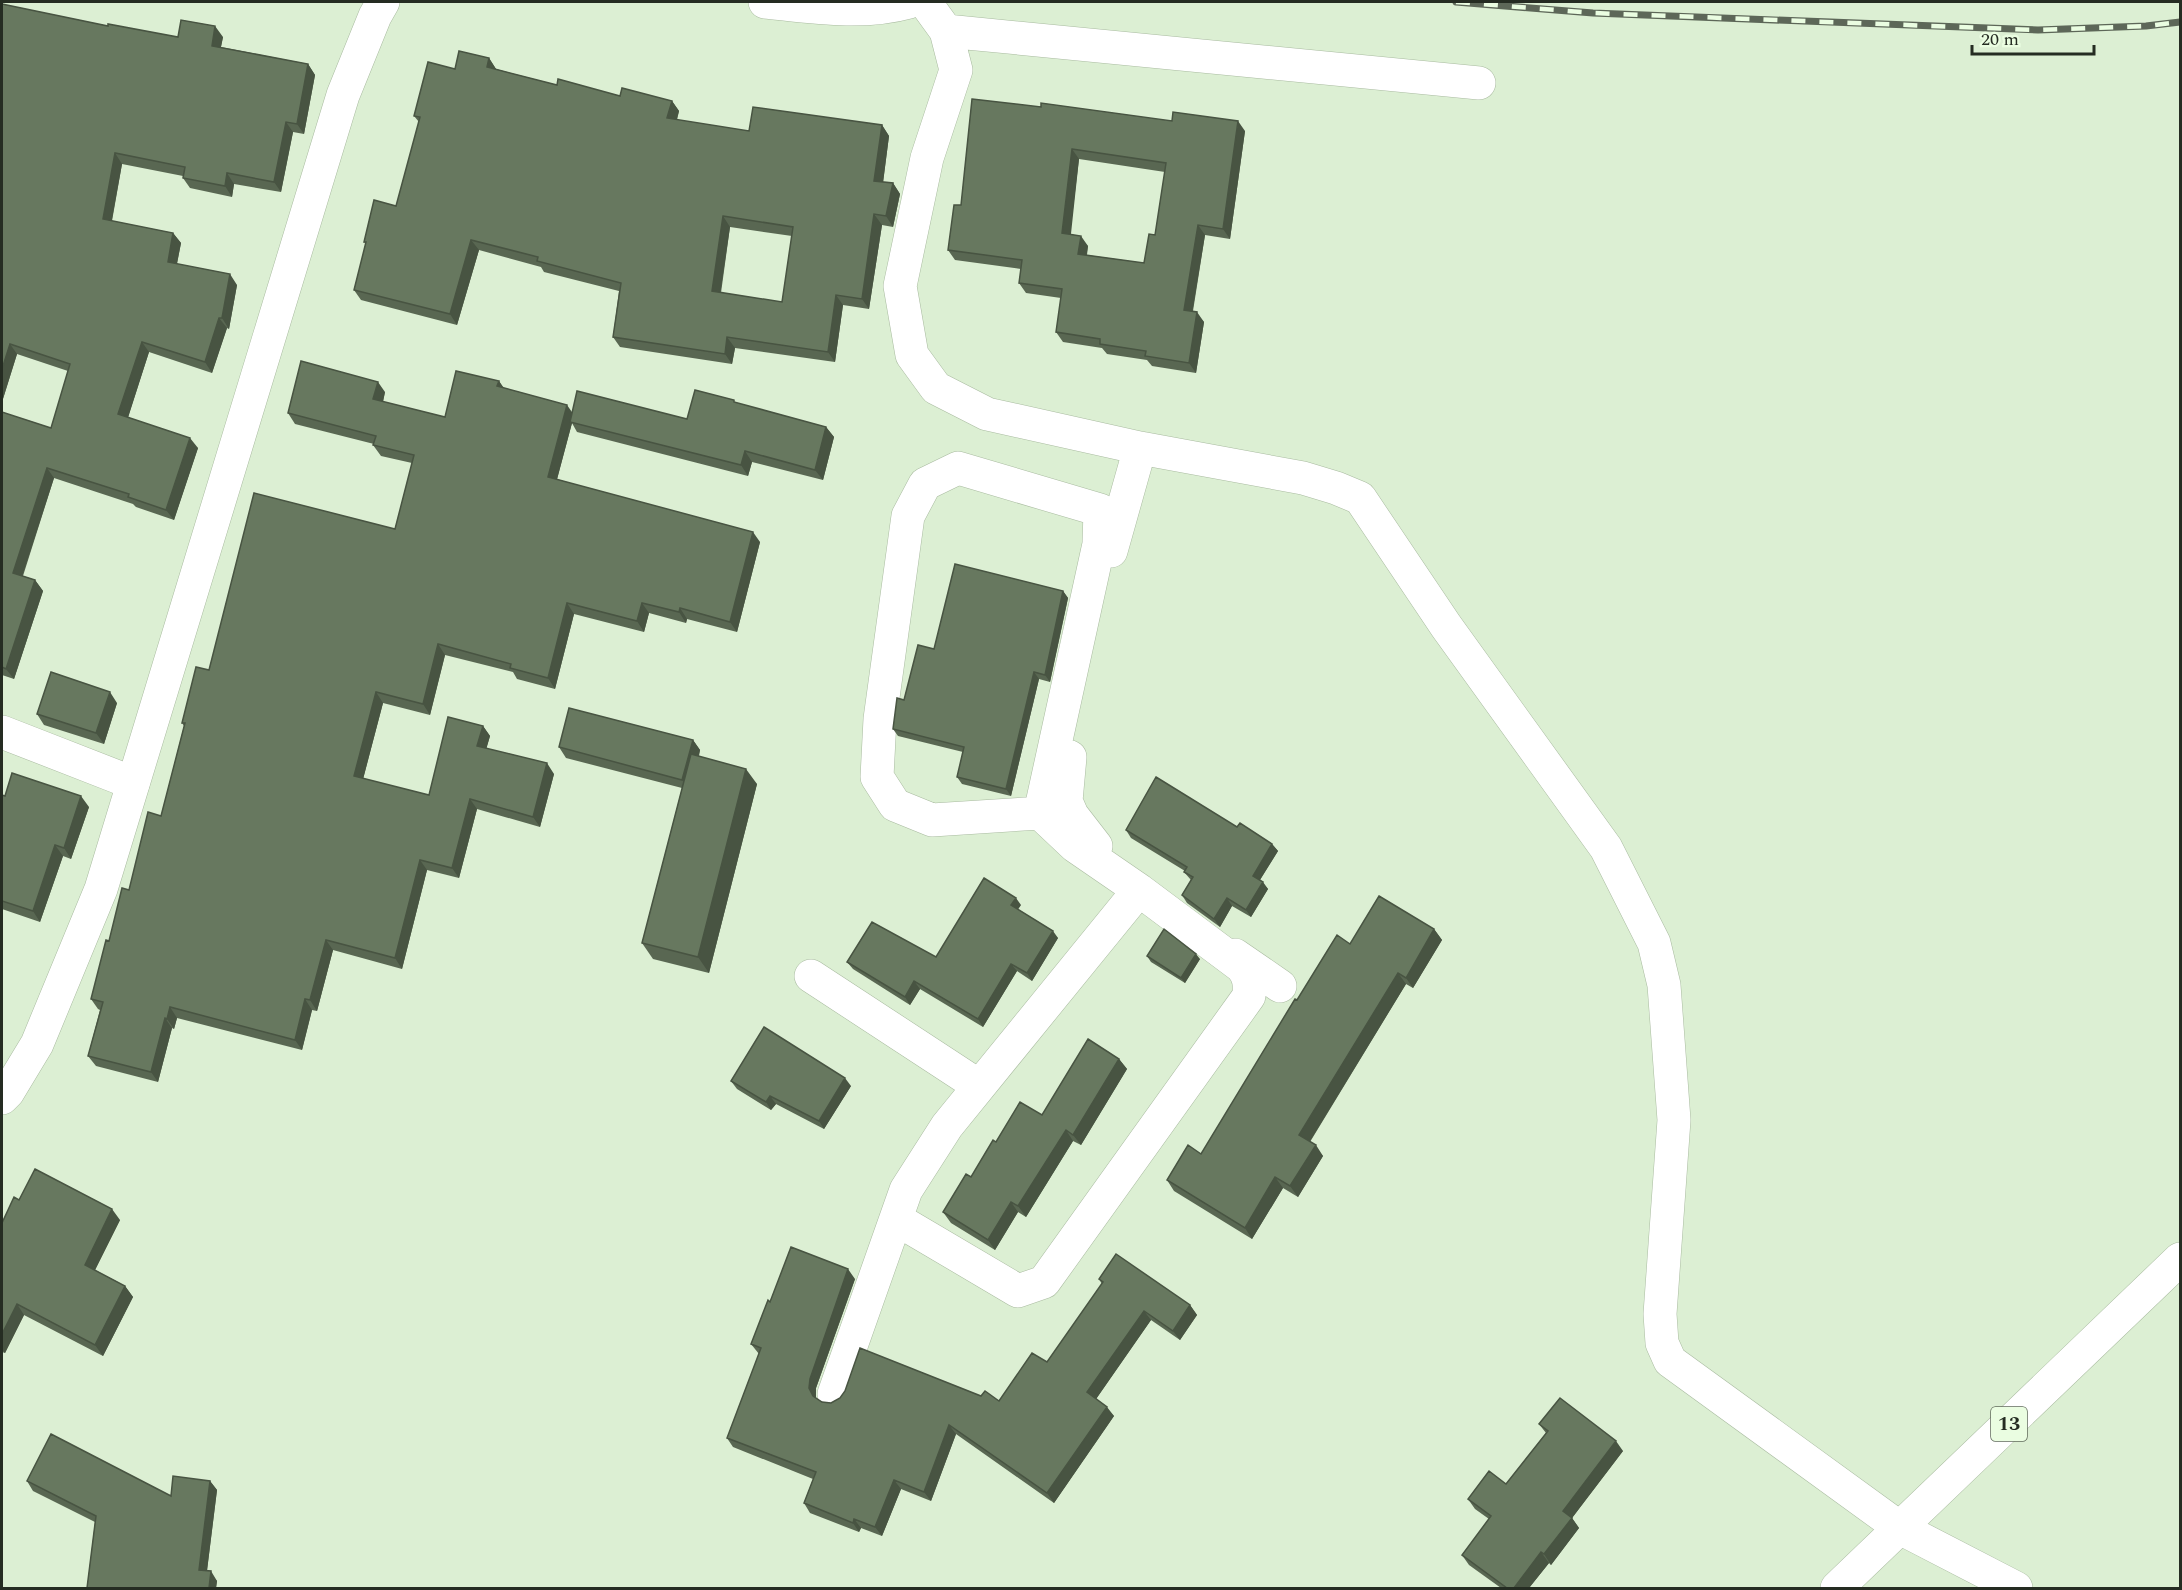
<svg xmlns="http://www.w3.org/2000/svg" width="2182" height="1590" viewBox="0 0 2182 1590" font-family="Spectral,serif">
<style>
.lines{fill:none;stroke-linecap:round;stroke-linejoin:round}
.minor-casing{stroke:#a9bba0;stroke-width:34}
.secondary-casing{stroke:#a9bba0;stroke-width:34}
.trunk-casing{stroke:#a9bba0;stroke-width:34}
.minor{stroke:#fff;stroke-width:33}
.secondary{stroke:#fff;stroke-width:33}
.trunk{stroke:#fff;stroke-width:33}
.rail-casing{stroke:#5d6758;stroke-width:7}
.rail{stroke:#eafde1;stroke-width:4.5;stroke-dasharray:14;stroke-linecap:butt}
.wall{fill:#596752;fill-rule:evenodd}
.shaded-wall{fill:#485442}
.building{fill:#67785f;stroke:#485442;stroke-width:1.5;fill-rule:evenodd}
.labels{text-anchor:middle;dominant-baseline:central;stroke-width:6;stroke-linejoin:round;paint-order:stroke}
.shield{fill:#eafde1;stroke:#606b5b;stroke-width:1.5}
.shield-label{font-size:20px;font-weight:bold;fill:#252c22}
</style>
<rect width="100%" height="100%" fill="#dcefd3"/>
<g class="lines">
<g class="minor-casing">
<path id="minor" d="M 925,2 L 946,31 L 956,70 L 927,158 L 900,286 L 912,355 L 936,388 L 987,414 L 1140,448 L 1303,478 L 1336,488 L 1360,498 L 1446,626 L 1606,848 L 1654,943 L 1664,985 L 1674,1120 L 1660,1314 L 1662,1343 L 1670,1361 L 1900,1528 L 2016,1588
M 946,31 L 1479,83
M 1111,551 L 1140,448
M 2,732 L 133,783
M 1070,757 L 1066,801 L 1072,815 L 1096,846
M 1235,955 L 1280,986
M 811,976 L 979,1086
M 896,1219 L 1018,1291 L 1044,1282 L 1249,996 C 1250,984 1249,976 1242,967 L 1139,890 L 1075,846 L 1040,813 L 932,820 L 895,805 L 877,777 L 880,719 L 908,516 L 925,484 L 958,468 L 1100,510 L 1099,544 L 1040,813
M 834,1394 L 906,1190 L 947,1126 L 1139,890"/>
</g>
<g class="secondary-casing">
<path id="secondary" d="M 765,2 C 813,7 862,15 909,2
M 2,1098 L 8,1092 L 37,1044 L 101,889 L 343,95 L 375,16 L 383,2"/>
</g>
<g class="trunk-casing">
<path id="trunk" d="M 1837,1588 L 2180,1259"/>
</g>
<use href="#minor" class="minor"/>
<use href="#secondary" class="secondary"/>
<use href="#trunk" class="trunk"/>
<g class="rail-casing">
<path id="rail" d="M 1456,2 L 1593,13 L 2038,30 L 2146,26 L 2180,22"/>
</g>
<use href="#rail" class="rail"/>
</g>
<path class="wall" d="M 2,4 L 108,26 L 178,37 L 223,37 L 221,47 L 308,64 L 315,75 L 304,134 L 293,132 L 281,192 L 234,184 L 232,197 L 190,188 L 183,178 L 183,176 L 122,164 L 112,221 L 173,233 L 181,243 L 177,264 L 237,285 L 229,329 L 227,328 L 212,373 L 149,352 L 128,417 L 198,448 L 174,520 L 136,507 L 133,504 L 54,478 L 23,576 L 35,580 L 43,591 L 14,679 L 2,675 L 2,412 L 51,428 L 68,371 L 17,354 L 2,402 Z
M 489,58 L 496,69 L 557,85 L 620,96 L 672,101 L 679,111 L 677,120 L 749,131 L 882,125 L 889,136 L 883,182 L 893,183 L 900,194 L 893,227 L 882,225 L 869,309 L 843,305 L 835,362 L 735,348 L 732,364 L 620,347 L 613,337 L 619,291 L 544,272 L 541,267 L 479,250 L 457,325 L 361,300 L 354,290 L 366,244 L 364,242 L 396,206 L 419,122 L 414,116 L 455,69 ZM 730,227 L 792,236 L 782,302 L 721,293 Z
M 972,99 L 1245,131 L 1230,239 L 1205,235 L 1193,311 L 1204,322 L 1196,373 L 1152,366 L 1147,360 L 1107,354 L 1102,348 L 1063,342 L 1056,332 L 1061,298 L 1026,293 L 1019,283 L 1021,269 L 955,260 L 948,250 L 961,205 ZM 1079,159 L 1165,172 L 1155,235 L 1144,263 L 1087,255 L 1088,246 L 1070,234 Z
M 499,381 L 503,388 L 572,413 L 687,419 L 736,403 L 826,427 L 834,437 L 823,480 L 752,462 L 748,476 L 577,432 L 572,423 L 557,479 L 760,542 L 737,632 L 687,619 L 686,623 L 649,613 L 644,632 L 574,614 L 555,689 L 517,679 L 513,672 L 445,655 L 430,715 L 383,703 L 363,779 L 429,795 L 483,726 L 490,736 L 486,749 L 554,774 L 540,827 L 477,809 L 459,878 L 427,870 L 402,969 L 333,950 L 317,1011 L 312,1010 L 302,1050 L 177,1018 L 174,1029 L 172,1028 L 158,1082 L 96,1066 L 88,1056 L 100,1010 L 98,1009 L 91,999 L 109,941 L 129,890 L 161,816 L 184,726 L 182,723 L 209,670 L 395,529 L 412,463 L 381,456 L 373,445 L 374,444 L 295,424 L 288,413 L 385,392 L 383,402 L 445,417 Z
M 1063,591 L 1068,598 L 1050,682 L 1039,679 L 1011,796 L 962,784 L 957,777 L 963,752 L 898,736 L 893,729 L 904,700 L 934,649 Z
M 117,703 L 104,744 L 44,725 L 37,714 Z
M 693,740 L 700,750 L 699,756 L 757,784 L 709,973 L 653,959 L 642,943 L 682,788 L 566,758 L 559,747 Z
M 2,795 L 89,807 L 71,859 L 63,856 L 40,922 L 2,909 Z
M 1237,827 L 1272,844 L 1278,851 L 1260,880 L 1268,889 L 1251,917 L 1232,906 L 1220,927 L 1187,903 L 1182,895 L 1191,880 L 1184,872 L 1185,871 L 1131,838 L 1126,830 Z
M 1021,905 L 1018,909 L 1058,938 L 1032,981 L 1017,971 L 983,1027 L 920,989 L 910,1005 L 853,969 L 847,962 L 936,957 Z
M 1434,929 L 1442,940 L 1413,988 L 1406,984 L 1310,1142 L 1323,1156 L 1298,1197 L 1283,1188 L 1252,1239 L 1174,1191 L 1167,1180 L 1201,1154 L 1297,1000 L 1350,944 Z
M 1147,956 L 1200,959 L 1185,983 L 1151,962 Z
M 1119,1059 L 1127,1069 L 1081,1145 L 1073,1141 L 1026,1217 L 1018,1212 L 995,1250 L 951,1223 L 943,1212 L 971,1177 L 996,1142 L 1042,1115 Z
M 731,1081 L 851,1086 L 824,1129 L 776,1104 L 771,1110 L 737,1089 Z
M 19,1200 L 120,1220 L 95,1270 L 125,1286 L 133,1297 L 103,1356 L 24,1315 L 5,1353 L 2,1352 L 2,1223 Z
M 855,1279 L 816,1388 L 816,1398 L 822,1402 L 831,1403 L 981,1396 L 999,1401 L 1047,1362 L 1102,1284 L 1099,1279 L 1190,1305 L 1197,1315 L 1180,1340 L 1151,1320 L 1096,1399 L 1114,1416 L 1054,1503 L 956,1434 L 931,1501 L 901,1489 L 882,1536 L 861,1528 L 859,1532 L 810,1513 L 804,1503 L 813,1479 L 733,1447 L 727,1438 L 759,1354 L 751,1344 L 770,1302 Z
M 1539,1424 L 1623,1451 L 1572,1518 L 1579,1528 L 1551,1565 L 1549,1563 L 1529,1588 L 1501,1588 L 1469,1565 L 1462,1555 L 1489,1519 L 1475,1509 L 1468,1499 L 1506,1484 L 1546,1433 Z
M 27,1481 L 171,1496 L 210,1481 L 217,1490 L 207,1570 L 217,1581 L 216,1588 L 87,1588 L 95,1522 L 33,1491 Z"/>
<path class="shaded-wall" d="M 215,26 L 223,37 L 219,56 L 212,46 Z
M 489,58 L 496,69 L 494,77 L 487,67 Z
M 308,64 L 315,75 L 304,134 L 297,124 Z
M 672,101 L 679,111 L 674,129 L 667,118 Z
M 1238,121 L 1245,131 L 1230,239 L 1223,229 Z
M 286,122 L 293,132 L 281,192 L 274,182 Z
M 882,125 L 889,136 L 882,191 L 874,181 Z
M 1072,149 L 1079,159 L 1070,243 L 1062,233 Z
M 115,153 L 122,164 L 110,230 L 103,219 Z
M 227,173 L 234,184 L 232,197 L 225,186 Z
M 893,183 L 900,194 L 893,227 L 886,216 Z
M 874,214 L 882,225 L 869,309 L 862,299 Z
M 723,216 L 730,227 L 719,302 L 712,291 Z
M 1198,225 L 1205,235 L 1191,320 L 1184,310 Z
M 173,233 L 181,243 L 175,273 L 168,262 Z
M 1081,236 L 1088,246 L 1085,264 L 1078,254 Z
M 471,240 L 479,250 L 457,325 L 450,314 Z
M 230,274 L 237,285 L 229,329 L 222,318 Z
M 836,295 L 843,305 L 835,362 L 828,352 Z
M 1197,312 L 1204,322 L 1196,373 L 1189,363 Z
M 219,318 L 227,328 L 212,373 L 205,362 Z
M 727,337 L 735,348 L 732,364 L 725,354 Z
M 142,342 L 149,352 L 126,424 L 118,414 Z
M 10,344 L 17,354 L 2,402 L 2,369 Z
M 499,381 L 506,391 L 497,386 Z
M 378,382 L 385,392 L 381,410 L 373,399 Z
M 567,405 L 574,415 L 570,422 L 572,423 L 555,487 L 548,477 Z
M 826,427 L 834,437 L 823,480 L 815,470 Z
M 190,438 L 198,448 L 174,520 L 166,510 Z
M 745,451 L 752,462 L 748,476 L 741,465 Z
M 47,468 L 54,478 L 20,583 L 13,573 Z
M 753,532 L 760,542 L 737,632 L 730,622 Z
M 35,580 L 43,591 L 14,679 L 6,669 Z
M 1063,591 L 1068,598 L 1050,682 L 1045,675 Z
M 567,603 L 574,614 L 555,689 L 548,678 Z
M 642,603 L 649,613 L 644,632 L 637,621 Z
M 680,608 L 687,619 L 686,623 L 679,612 Z
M 438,644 L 445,655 L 430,715 L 423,704 Z
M 1034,672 L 1039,679 L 1011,796 L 1006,789 Z
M 110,692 L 117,703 L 104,744 L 96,733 Z
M 376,692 L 383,703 L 361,787 L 354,776 Z
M 483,726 L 490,736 L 484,757 L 477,746 Z
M 693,740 L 700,750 L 690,790 L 682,780 Z
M 547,763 L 554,774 L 540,827 L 533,817 Z
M 746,769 L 757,784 L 709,973 L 698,957 Z
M 81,796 L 89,807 L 71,859 L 64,848 Z
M 470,799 L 477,809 L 459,878 L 452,868 Z
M 1272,844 L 1278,851 L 1258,883 L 1253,876 Z
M 55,845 L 63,856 L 40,922 L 33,911 Z
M 420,860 L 427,870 L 402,969 L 395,958 Z
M 1263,882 L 1268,889 L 1251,917 L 1246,910 Z
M 1016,898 L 1021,905 L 1016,912 L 1011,905 Z
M 1227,898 L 1232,906 L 1220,927 L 1214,919 Z
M 1434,929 L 1442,940 L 1413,988 L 1406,978 Z
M 1053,931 L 1058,938 L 1032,981 L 1027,973 Z
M 326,940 L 333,950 L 317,1011 L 310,1000 Z
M 1196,954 L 1200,959 L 1185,983 L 1181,978 Z
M 1011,964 L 1017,971 L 983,1027 L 978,1019 Z
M 1398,973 L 1406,984 L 1307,1146 L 1299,1135 Z
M 914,981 L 920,989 L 910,1005 L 905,997 Z
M 305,999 L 312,1010 L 302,1050 L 295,1040 Z
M 170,1007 L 177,1018 L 174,1029 L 167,1019 Z
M 165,1018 L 172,1028 L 158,1082 L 151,1072 Z
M 1119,1059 L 1127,1069 L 1081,1145 L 1073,1135 Z
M 845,1078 L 851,1086 L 824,1129 L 819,1121 Z
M 770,1096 L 776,1104 L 771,1110 L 766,1102 Z
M 1066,1130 L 1073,1141 L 1026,1217 L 1018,1206 Z
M 1316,1145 L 1323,1156 L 1298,1197 L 1290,1186 Z
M 1275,1177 L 1283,1188 L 1252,1239 L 1245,1228 Z
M 1011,1202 L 1018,1212 L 995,1250 L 988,1240 Z
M 112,1209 L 120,1220 L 92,1276 L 85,1265 Z
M 848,1269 L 855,1279 L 816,1388 L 816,1398 L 813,1396 L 809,1388 L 810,1379 Z
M 125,1286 L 133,1297 L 103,1356 L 95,1345 Z
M 17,1304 L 24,1315 L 5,1353 L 2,1349 L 2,1334 Z
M 1190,1305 L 1197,1315 L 1180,1340 L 1173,1331 Z
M 1144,1311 L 1151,1320 L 1094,1402 L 1087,1392 Z
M 1107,1407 L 1114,1416 L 1054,1503 L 1047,1493 Z
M 949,1425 L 956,1434 L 931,1501 L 924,1492 Z
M 1616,1441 L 1623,1451 L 1572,1518 L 1579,1528 L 1551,1565 L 1544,1554 L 1563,1511 Z
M 894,1480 L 901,1489 L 882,1536 L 875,1527 Z
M 210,1481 L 217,1490 L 206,1579 L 199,1570 Z
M 854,1519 L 861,1528 L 859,1532 L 853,1523 Z
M 1541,1552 L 1549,1563 L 1529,1588 L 1514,1588 Z
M 211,1571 L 217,1581 L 216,1588 L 209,1588 Z"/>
<path class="building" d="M 2,4 L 108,26 L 108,24 L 178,37 L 181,20 L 215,26 L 212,46 L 308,64 L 297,124 L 286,122 L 274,182 L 227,173 L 225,186 L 183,178 L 185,167 L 115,153 L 103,219 L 173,233 L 168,262 L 230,274 L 222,318 L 219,318 L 205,362 L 142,342 L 118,414 L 190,438 L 166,510 L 128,497 L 129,494 L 47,468 L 13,573 L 35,580 L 6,669 L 2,667 L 2,412 L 51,428 L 70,364 L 10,344 L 2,369 Z
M 459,51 L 489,58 L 487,67 L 557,85 L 558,79 L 620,96 L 622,88 L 672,101 L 667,118 L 749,131 L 753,107 L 882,125 L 874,181 L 893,183 L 886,216 L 874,214 L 862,299 L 836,295 L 828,352 L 727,337 L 725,354 L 613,337 L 621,283 L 537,261 L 538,257 L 471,240 L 450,314 L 354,290 L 366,242 L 364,242 L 374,200 L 396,206 L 420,117 L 414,116 L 428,62 L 455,69 ZM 723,216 L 793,227 L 782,302 L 712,291 Z
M 972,99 L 1041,107 L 1041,103 L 1172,121 L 1173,112 L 1238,121 L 1223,229 L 1198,225 L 1184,310 L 1197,312 L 1189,363 L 1145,356 L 1146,351 L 1100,344 L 1100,339 L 1056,332 L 1062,289 L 1019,283 L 1022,260 L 948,250 L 954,205 L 961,205 ZM 1072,149 L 1166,163 L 1155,235 L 1149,234 L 1144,263 L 1078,254 L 1081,236 L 1062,233 Z
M 301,361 L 378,382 L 373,399 L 445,417 L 456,371 L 499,381 L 497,386 L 567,405 L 548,477 L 753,532 L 730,622 L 680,608 L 679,612 L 642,603 L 637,621 L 567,603 L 548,678 L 510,668 L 511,664 L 438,644 L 423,704 L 376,692 L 354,776 L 429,795 L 448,717 L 483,726 L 477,746 L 547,763 L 533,817 L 470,799 L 452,868 L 420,860 L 395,958 L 326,940 L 310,1000 L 305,999 L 295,1040 L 170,1007 L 167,1019 L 165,1018 L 151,1072 L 88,1056 L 103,1002 L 91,999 L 106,940 L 109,941 L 122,888 L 129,890 L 148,812 L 161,816 L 185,723 L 182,723 L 196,667 L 209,670 L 254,493 L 395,529 L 414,455 L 373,445 L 376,436 L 288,413 Z
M 695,390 L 734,400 L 734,402 L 826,427 L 815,470 L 745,451 L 741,465 L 570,422 L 577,391 L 687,419 Z
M 955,564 L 1063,591 L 1045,675 L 1034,672 L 1006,789 L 957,777 L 964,747 L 893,729 L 897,698 L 904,700 L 918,645 L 934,649 Z
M 51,672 L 110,692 L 96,733 L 37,714 Z
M 569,708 L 693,740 L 682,780 L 559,747 Z
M 691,754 L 746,769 L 698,957 L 642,943 Z
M 12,773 L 81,796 L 64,848 L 55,845 L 33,911 L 2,901 L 2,795 L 5,796 Z
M 1156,777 L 1237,827 L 1240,823 L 1272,844 L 1253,876 L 1263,882 L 1246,910 L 1227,898 L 1214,919 L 1182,895 L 1193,877 L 1184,872 L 1187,867 L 1126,830 Z
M 984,878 L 1016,898 L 1011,905 L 1053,931 L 1027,973 L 1011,964 L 978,1019 L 914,981 L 905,997 L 847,962 L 872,922 L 936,957 Z
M 1379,896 L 1434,929 L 1406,978 L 1398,973 L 1299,1135 L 1316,1145 L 1290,1186 L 1275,1177 L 1245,1228 L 1167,1180 L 1188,1145 L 1201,1154 L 1295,999 L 1297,1000 L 1337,935 L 1350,944 Z
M 1164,929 L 1196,954 L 1181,978 L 1147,956 Z
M 764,1027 L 845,1078 L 819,1121 L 770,1096 L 766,1102 L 731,1081 Z
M 1088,1039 L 1119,1059 L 1073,1135 L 1066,1130 L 1018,1206 L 1011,1202 L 988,1240 L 943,1212 L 966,1174 L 971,1177 L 993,1140 L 996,1142 L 1020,1102 L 1042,1115 Z
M 35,1169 L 112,1209 L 85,1265 L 125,1286 L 95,1345 L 17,1304 L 2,1334 L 2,1223 L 14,1197 L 19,1200 Z
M 791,1247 L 848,1269 L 810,1379 L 809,1388 L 813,1396 L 822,1402 L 831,1403 L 840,1398 L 845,1391 L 860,1348 L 981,1396 L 985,1391 L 999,1401 L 1032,1353 L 1047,1362 L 1103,1282 L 1099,1279 L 1116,1254 L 1190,1305 L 1173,1331 L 1144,1311 L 1087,1392 L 1107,1407 L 1047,1493 L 949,1425 L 924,1492 L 894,1480 L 875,1527 L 854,1519 L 853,1523 L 804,1503 L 816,1472 L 727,1438 L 761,1348 L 751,1344 L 768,1300 L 770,1302 Z
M 1560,1398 L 1616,1441 L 1563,1511 L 1572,1518 L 1544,1554 L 1541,1552 L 1514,1588 L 1507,1588 L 1462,1555 L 1491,1516 L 1468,1499 L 1489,1471 L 1506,1484 L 1548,1431 L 1539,1424 Z
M 51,1434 L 171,1496 L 173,1476 L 210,1481 L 199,1570 L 211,1571 L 209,1588 L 87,1588 L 96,1516 L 27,1481 Z"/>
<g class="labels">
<rect class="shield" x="1991" y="1407" width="36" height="34" rx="4.5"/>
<g class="shield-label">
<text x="2009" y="1424">13</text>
</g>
</g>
<rect width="2182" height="1590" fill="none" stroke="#252c22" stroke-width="6"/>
<path d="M1972 45v9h122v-9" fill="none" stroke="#252c22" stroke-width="3"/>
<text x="1981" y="45" font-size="18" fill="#252c22" stroke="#eafde1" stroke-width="4.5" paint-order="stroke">20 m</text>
</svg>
